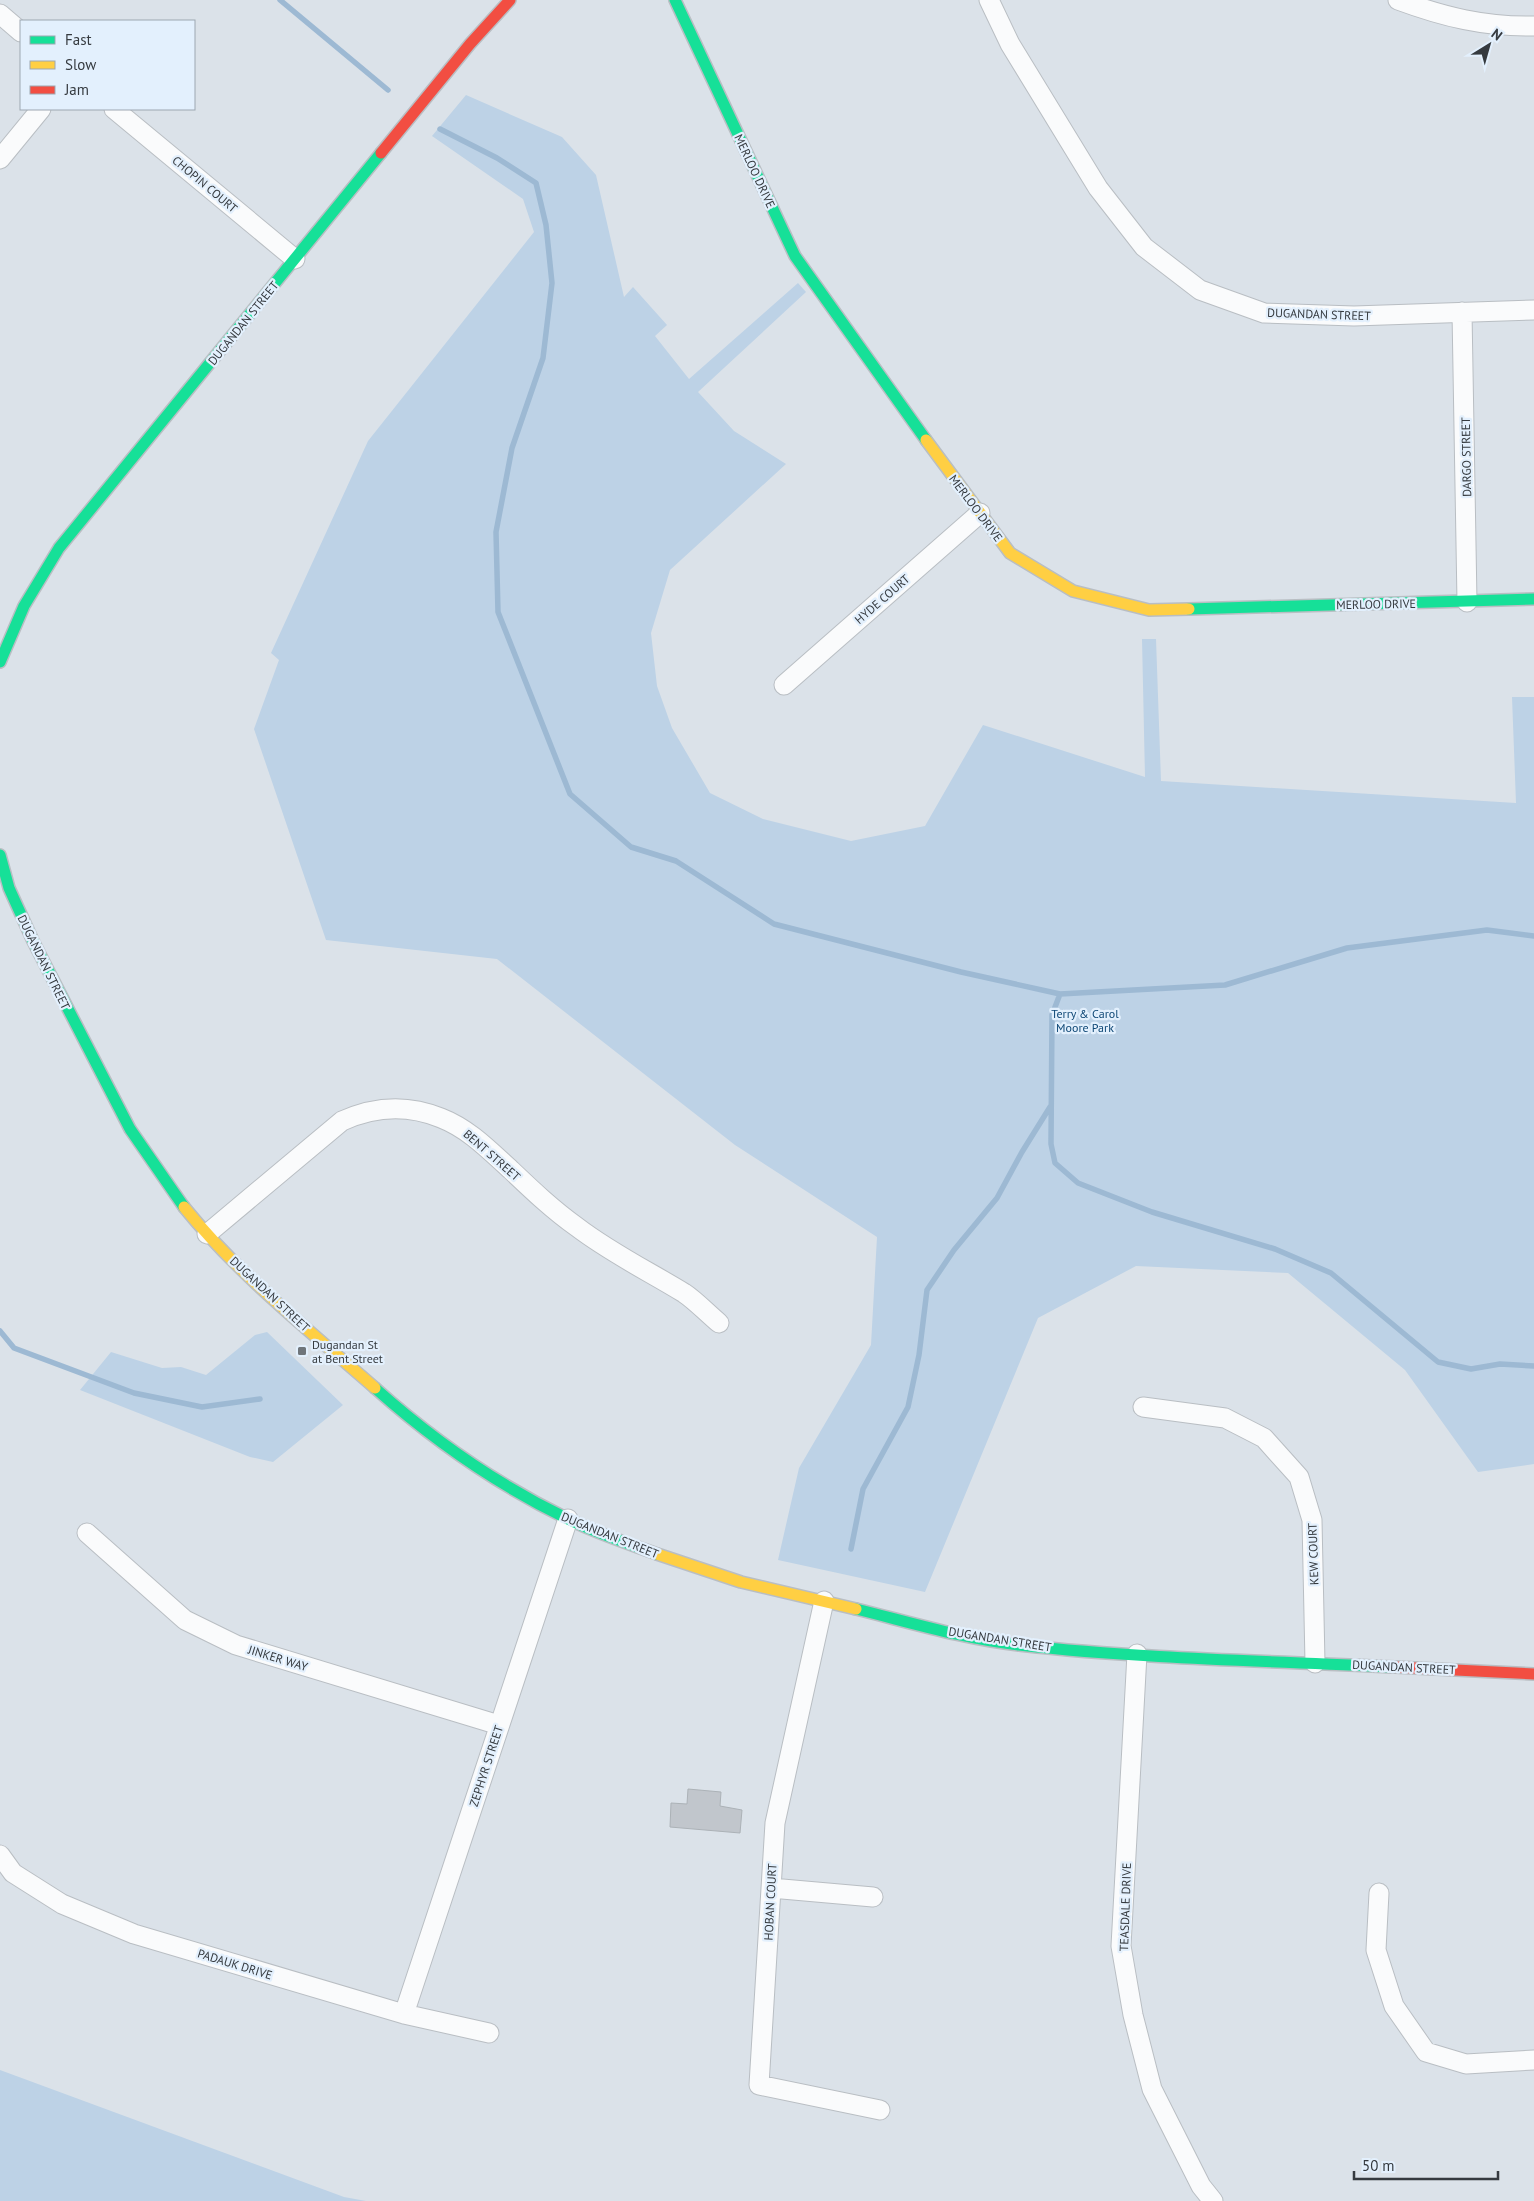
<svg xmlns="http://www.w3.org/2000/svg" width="1534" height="2201" viewBox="0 0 1534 2201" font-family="'PT Sans',sans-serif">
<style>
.green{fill:#bdd2e6}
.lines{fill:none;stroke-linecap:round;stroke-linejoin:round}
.stream{stroke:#9db9d3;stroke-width:5.5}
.building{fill:#c1c6cc;stroke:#acb2b7}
.street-casing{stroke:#b9bec3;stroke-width:21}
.fast-casing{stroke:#b9bec3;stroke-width:14}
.slow-casing{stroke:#b9bec3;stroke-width:14}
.jam-casing{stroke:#b9bec3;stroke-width:14}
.street{stroke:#fafbfc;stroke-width:19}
.fast{stroke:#16e098;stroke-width:11}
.slow{stroke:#ffcf43;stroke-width:11}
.jam{stroke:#f24e42;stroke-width:11}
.poi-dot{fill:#6f757a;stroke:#e3f0fd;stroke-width:2}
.labels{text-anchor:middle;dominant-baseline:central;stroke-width:4.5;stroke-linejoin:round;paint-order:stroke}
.street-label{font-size:12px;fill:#353a3f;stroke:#e3f0fd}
.park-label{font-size:12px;fill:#0e4775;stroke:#e3f0fd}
.poi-label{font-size:12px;fill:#353a3f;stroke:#e3f0fd;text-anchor:start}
</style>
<rect width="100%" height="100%" fill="#dbe2e9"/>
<path class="green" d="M 466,95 L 562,137 L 596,175 L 624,297 L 633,287 L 667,325 L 655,336 L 689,379 L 798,283 L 806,292 L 698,392 L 734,431 L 786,464 L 670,570 L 651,633 L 657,686 L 672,728 L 710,793 L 763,819 L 851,841 L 925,826 L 983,725 L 1145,777 L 1142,639 L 1156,639 L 1161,781 L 1516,803 L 1512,697 L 1534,697 L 1534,1464 L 1478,1472 L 1405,1370 L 1288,1273 L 1136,1266 L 1038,1318 L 925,1592 L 778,1560 L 799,1468 L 871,1345 L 877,1237 L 735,1145 L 497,959 L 326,940 L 254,729 L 279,660 L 271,653 L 368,441 L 534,232 L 523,199 L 432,136 Z
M 267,1332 L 343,1405 L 273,1462 L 250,1457 L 80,1390 L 111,1352 L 162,1368 L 181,1367 L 206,1375 L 255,1335 Z
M 0,2070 L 344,2197 L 366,2201 L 0,2201 Z"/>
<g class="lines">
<path class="stream" d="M 280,0 L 388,90
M 440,129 L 497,158 L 536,183 L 546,225 L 552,283 L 543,358 L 512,448 L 496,532 L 498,612 L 570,794 L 631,847 L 676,861 L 774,924 L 961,972 L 1060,994 L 1225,985 L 1347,948 L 1487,930 L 1534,936
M 1060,994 L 1052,1015 L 1051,1144 L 1055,1163 L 1078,1183 L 1152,1212 L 1275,1249 L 1331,1273 L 1438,1362 L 1471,1369 L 1500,1364 L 1534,1366
M 0,1331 L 14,1348 L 134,1393 L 202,1407 L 260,1399
M 851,1549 L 863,1489 L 908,1407 L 919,1355 L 927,1290 L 954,1250 L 997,1198 L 1022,1152 L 1050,1107"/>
</g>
<path class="building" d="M 688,1789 L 721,1792 L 720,1806 L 742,1810 L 740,1833 L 670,1827 L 671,1803 L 687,1804 Z"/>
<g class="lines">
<g class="street-casing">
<path id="street" d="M 989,0 L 1010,44 L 1098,188 L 1144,247 L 1200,290 L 1264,313 L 1354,316 L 1534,310
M 1398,0 C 1444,17 1485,27 1534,26
M 0,14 L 21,32
M 114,109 L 295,259
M 0,159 L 41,109
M 1462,312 L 1467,602
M 784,685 L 980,513
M 207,1234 L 342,1121 C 375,1106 407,1104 441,1118 C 469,1129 489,1150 511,1170 C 532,1190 553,1210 577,1227 C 611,1253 648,1271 684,1293 C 696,1301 707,1313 719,1323
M 1143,1407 L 1225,1418 L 1264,1438 L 1299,1477 L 1312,1520 L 1315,1663
M 87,1533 L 185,1620 L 236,1645 L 499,1725
M 824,1601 L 775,1823 L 759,2085 L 880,2110
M 1137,1654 L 1121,1946 L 1133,2015 L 1152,2089 L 1201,2186 L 1213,2201
M 0,1855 L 13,1873 L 62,1904 L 134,1934 L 404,2014 L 489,2033
M 771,1888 L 873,1897
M 1379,1893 L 1376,1950 L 1394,2006 L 1426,2052 L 1466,2064 L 1534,2060
M 404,2014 L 568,1519"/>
</g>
<g class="fast-casing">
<path id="fast" d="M 675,0 L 795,256 L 926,440
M 1189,609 L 1534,599
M 0,662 L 24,606 L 59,548 L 381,153
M 0,855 L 9,888 L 33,941 L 130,1129 L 184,1207
M 375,1388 C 433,1440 498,1485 568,1519 C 596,1533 627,1543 657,1554
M 856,1609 C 909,1622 964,1639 1019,1645 C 1143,1659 1270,1661 1395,1667"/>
</g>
<g class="slow-casing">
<path id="slow" d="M 926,440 L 1010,553 L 1073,591 L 1149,610 L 1189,609
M 184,1207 C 239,1275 310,1331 375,1388
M 657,1554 L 741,1582 L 856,1609"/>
</g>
<g class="jam-casing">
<path id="jam" d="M 381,153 L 470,44 L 510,0
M 1395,1667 L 1534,1674"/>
</g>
<use href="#street" class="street"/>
<use href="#fast" class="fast"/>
<use href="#slow" class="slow"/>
<use href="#jam" class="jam"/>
</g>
<rect class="poi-dot" x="297" y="1346" width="10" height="10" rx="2.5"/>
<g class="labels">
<g class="street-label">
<text transform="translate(755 171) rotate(65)">MERLOO DRIVE</text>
<text transform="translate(205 184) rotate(40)">CHOPIN COURT</text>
<text transform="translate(1319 314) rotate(2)">DUGANDAN STREET</text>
<text transform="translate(243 323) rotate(-51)">DUGANDAN STREET</text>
<text transform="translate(1466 457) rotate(-91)">DARGO STREET</text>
<text transform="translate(976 508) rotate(53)">MERLOO DRIVE</text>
<text transform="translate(882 599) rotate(-41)">HYDE COURT</text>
<text transform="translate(1376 604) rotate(-1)">MERLOO DRIVE</text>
<text transform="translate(44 962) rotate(64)">DUGANDAN STREET</text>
<text transform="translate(492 1155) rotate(41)">BENT STREET</text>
<text transform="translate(270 1294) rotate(43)">DUGANDAN STREET</text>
<text transform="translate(610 1535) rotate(22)">DUGANDAN STREET</text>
<text transform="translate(1313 1554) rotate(-92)">KEW COURT</text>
<text transform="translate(1000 1639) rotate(9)">DUGANDAN STREET</text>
<text transform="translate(278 1658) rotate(17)">JINKER WAY</text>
<text transform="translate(1404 1667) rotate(3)">DUGANDAN STREET</text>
<text transform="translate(486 1766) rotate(-72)">ZEPHYR STREET</text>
<text transform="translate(770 1902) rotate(-87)">HOBAN COURT</text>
<text transform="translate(1125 1907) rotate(-88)">TEASDALE DRIVE</text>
<text transform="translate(235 1964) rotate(17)">PADAUK DRIVE</text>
</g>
<g class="park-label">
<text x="1085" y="1013">Terry &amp; Carol<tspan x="1085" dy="14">Moore Park</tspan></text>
</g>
<g class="poi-label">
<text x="312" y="1344">Dugandan St<tspan x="312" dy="14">at Bent Street</tspan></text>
</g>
</g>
<rect x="20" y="20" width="175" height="90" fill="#e3f0fd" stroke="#9da7b1"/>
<rect x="30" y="36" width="25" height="8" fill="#16e098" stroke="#9da7b1"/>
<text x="65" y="45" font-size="15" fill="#353a3f">Fast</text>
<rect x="30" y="61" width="25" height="8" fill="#ffcf43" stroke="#9da7b1"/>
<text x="65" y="70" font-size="15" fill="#353a3f">Slow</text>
<rect x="30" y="86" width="25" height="8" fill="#f24e42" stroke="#9da7b1"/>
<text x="65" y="95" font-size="15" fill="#353a3f">Jam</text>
<g transform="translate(1489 45) rotate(37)" stroke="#e3f0fd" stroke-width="4" paint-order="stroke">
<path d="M0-4L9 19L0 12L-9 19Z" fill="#353a3f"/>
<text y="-8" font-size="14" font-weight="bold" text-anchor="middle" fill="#353a3f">N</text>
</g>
<path d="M1354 2171v8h144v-8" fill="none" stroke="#353a3f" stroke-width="2.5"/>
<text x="1362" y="2171" font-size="15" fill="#353a3f" stroke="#e3f0fd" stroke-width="4" paint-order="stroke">50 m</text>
</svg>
